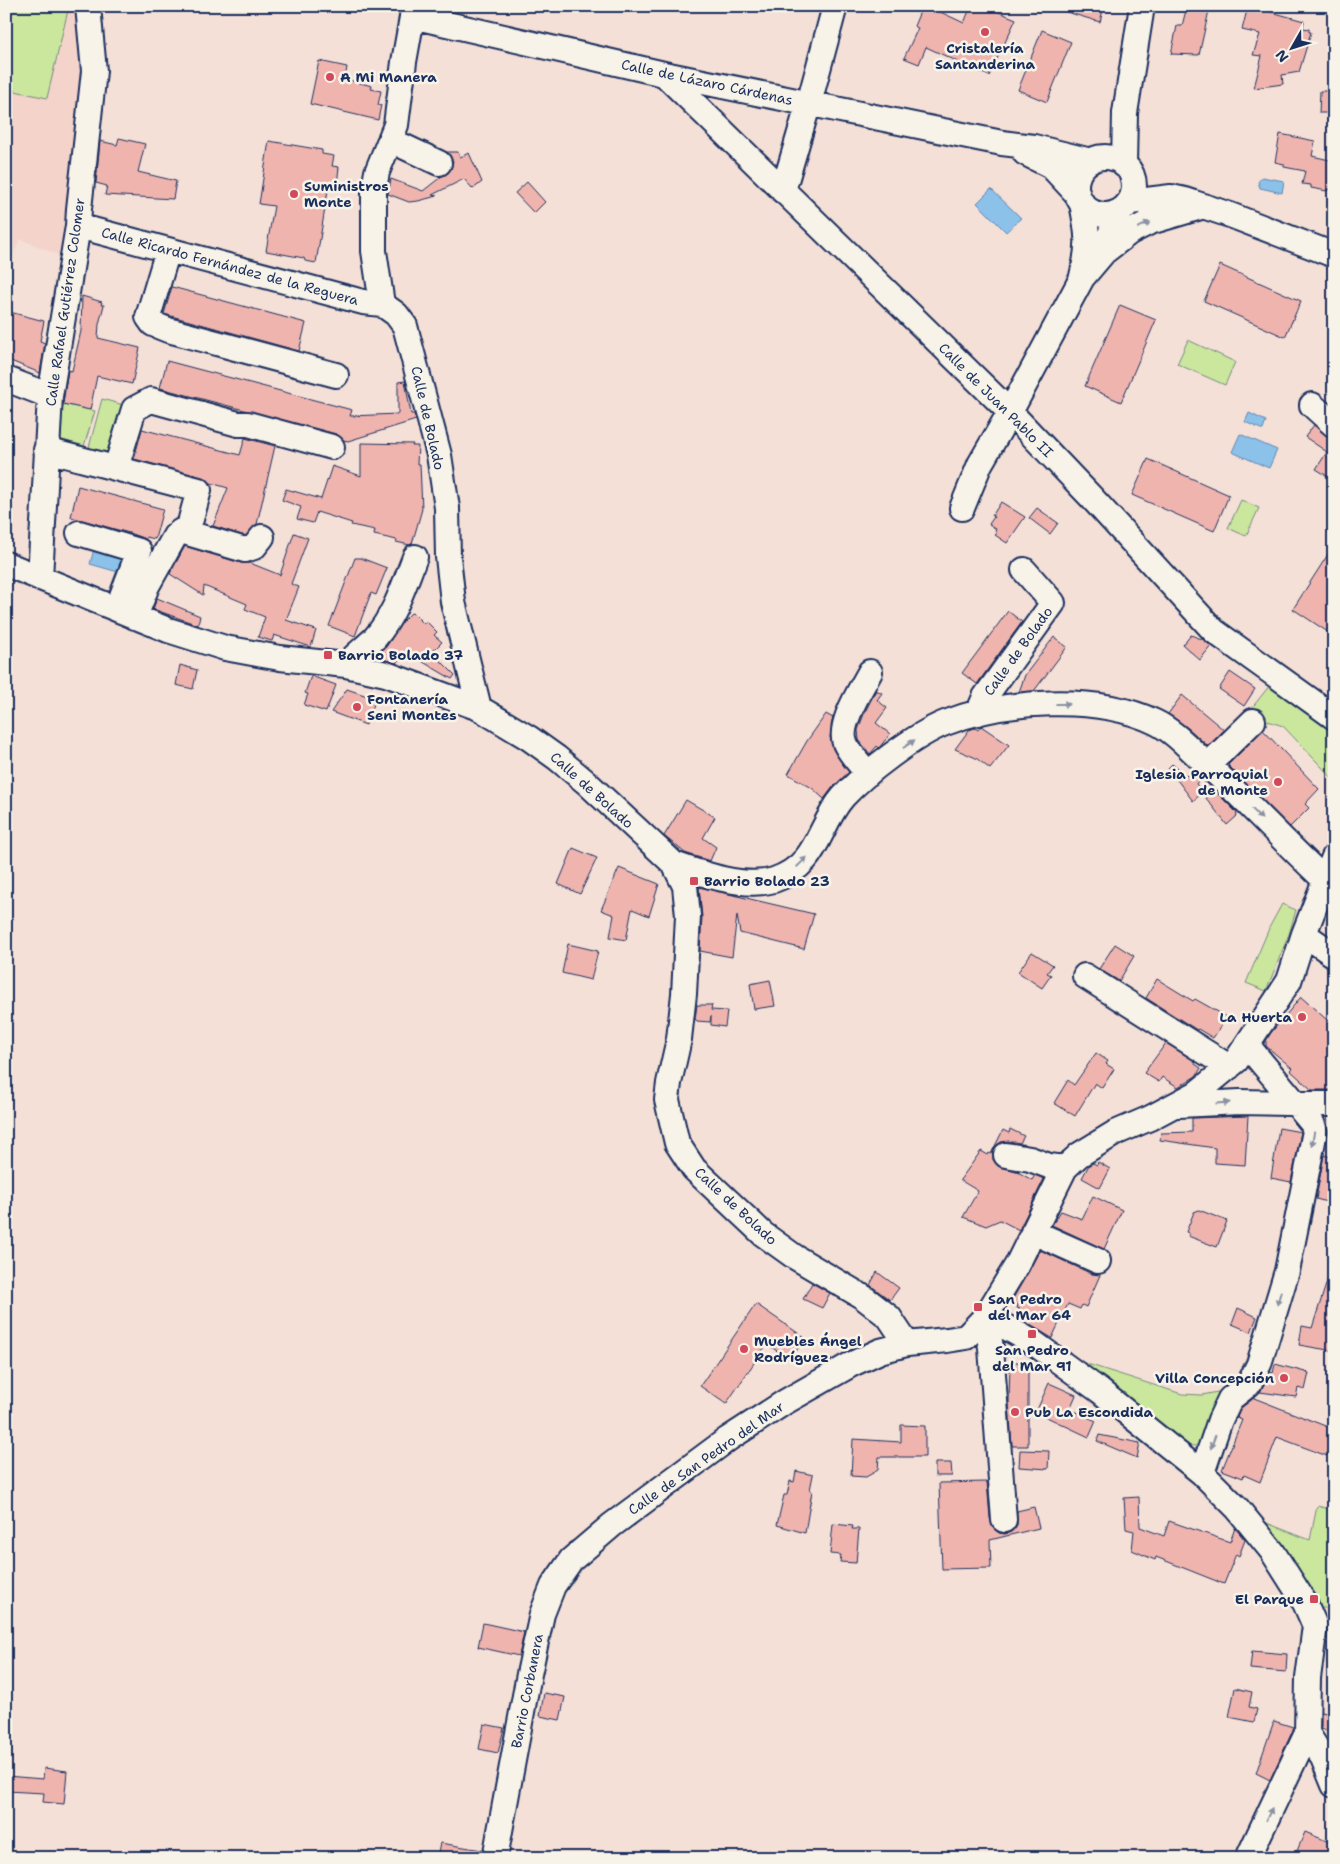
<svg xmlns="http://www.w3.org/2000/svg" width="1340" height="1864" viewBox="0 0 1340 1864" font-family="'Shantell Sans',sans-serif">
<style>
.built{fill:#f4d3cb}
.green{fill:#cbe69d;stroke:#738a7e}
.water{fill:#8cc1ea;stroke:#5f87b2}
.building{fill:#f0b4af;stroke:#1b2f5e}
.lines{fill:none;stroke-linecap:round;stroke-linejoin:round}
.minor-casing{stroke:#1b2f5e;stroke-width:28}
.minor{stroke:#f7f3e8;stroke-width:24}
.oneway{fill:#8991a3}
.poi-dot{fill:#d1495b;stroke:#f7f3e8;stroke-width:2}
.labels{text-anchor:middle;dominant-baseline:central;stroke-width:5;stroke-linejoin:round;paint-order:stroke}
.poi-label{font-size:14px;font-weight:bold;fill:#1b2f5e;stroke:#f7f3e8;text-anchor:start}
.street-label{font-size:14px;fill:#1b2f5e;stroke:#f7f3e8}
</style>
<rect width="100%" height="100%" fill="#f5e0d7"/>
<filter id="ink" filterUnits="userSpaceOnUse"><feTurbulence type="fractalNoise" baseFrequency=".02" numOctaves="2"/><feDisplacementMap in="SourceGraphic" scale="10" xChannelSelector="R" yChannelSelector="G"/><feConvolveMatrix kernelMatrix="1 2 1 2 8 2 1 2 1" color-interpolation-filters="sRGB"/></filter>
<g filter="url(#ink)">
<path class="built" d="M 6,6 L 81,6 L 83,82 L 68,208 L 59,255 L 20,239 L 6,272 Z
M 1334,900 L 1334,936 L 1324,922 Z"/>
<path class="green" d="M 14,6 L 69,6 L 47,98 L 6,89 L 6,40 Z
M 1188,340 L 1235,362 L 1225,385 L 1177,364 Z
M 102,399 L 127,406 L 113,457 L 88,451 Z
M 63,404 L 95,411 L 84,446 L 59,439 Z
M 1241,500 L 1259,508 L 1246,536 L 1228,528 Z
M 1270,685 L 1334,730 L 1334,780 L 1283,726 L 1247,714 Z
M 1282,904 L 1296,910 L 1289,934 L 1266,991 L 1246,983 L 1270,926 Z
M 1078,1361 L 1182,1394 L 1202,1395 L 1228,1390 L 1200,1444 C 1192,1448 1188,1445 1181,1442 Z
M 1317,1506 L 1334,1510 L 1334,1611 L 1321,1607 L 1313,1597 L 1259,1520 L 1310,1540 Z"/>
<path class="water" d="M 1262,177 L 1284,181 L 1282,193 L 1260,188 L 1258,182 Z
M 991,189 L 1021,218 L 1006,232 L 977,203 Z
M 1249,413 L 1266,421 L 1263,430 L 1245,422 Z
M 1240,434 L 1277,450 L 1269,468 L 1232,452 Z
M 94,549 L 122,557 L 118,572 L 90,564 Z"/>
<path class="building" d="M 971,6 L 984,6 L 1016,19 L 989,76 L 926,47 L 919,64 L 904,58 L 918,28 L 914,26 L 922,7 L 933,12 L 934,9 L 964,23 Z
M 1061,6 L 1104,6 L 1100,22 L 1060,10 Z
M 1187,6 L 1210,6 L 1199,55 L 1171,54 L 1177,26 L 1182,26 Z
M 1248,6 L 1264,6 L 1264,10 L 1304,21 L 1303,28 L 1309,29 L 1309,32 L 1311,32 L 1299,72 L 1282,75 L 1283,84 L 1254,88 L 1262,56 L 1253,55 L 1260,34 L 1242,30 Z
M 1042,30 L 1071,42 L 1047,102 L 1018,90 Z
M 319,61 L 347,67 L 345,79 L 372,86 L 371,89 L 381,91 L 378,105 L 381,105 L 378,120 L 310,104 Z
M 1320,91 L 1334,91 L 1334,113 L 1319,113 Z
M 1280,134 L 1315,141 L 1312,156 L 1334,161 L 1334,190 L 1327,189 L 1327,191 L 1311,188 L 1311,185 L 1302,184 L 1305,171 L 1284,167 L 1284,164 L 1275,162 Z
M 119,138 L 145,144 L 138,172 L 176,181 L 173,199 L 105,195 L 107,186 L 96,183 L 100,141 L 117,145 Z
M 269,141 L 322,150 L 322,154 L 334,156 L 332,166 L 339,167 L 337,185 L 329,184 L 316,263 L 305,261 L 304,258 L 266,251 L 274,206 L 259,204 Z
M 447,152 L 458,152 L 460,157 L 469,153 L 482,182 L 473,189 L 464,179 L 432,195 L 437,196 L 418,201 L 409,202 L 388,194 L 391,179 L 423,191 L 451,169 L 453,161 Z
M 527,182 L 545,202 L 534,213 L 515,193 Z
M 1220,265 L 1301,301 L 1285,337 L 1204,301 Z
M 172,287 L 306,323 L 299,351 L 164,314 Z
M 82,296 L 102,302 L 101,305 L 104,305 L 99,324 L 98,338 L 140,348 L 132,384 L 97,376 L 90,410 L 63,404 L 68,370 L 72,371 L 81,331 Z
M 1120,305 L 1156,320 L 1121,402 L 1085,386 Z
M 6,311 L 44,321 L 40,341 L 45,343 L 40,373 L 6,359 Z
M 167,361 L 352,410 L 350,416 L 398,414 L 398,382 L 405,381 L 411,414 L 414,414 L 416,420 L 348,441 L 343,440 L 336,434 L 160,388 Z
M 1314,425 L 1325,435 L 1334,438 L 1334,480 L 1316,469 L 1327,452 L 1305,437 Z
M 142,429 L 240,455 L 245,438 L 275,446 L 257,524 L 245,536 L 213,526 L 228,488 L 211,483 L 202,477 L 134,459 Z
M 361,443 L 413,444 L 412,446 L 418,446 L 417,464 L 420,464 L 422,509 L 412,544 L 410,545 L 396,542 L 397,540 L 374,535 L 375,530 L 351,525 L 352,523 L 317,512 L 313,523 L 297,519 L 301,507 L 282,500 L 286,489 L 321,499 L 332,466 L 361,476 Z
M 1148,459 L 1229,495 L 1214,531 L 1132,495 Z
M 78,486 L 163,509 L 155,539 L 146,537 L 145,539 L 129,533 L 71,517 Z
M 1001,502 L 1025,517 L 1007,543 L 995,535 L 997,533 L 995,531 L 996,529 L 989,524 L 994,517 L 992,516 Z
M 1037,508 L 1058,523 L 1050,534 L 1029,518 Z
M 294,533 L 308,538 L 291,584 L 299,587 L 286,620 L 316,630 L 311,647 L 274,635 L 272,641 L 258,637 L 265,617 L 245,609 L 247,604 L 204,586 L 203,595 L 170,574 L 185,546 L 241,563 L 250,563 L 280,575 Z
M 1334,545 L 1334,636 L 1293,609 Z
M 355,558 L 361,558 L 387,568 L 376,595 L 371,593 L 355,636 L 329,626 Z
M 157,598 L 200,616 L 198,625 L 153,609 Z
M 1008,611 L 1022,622 L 977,684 L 962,673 Z
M 411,613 L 414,614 L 424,624 L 426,621 L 437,632 L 434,635 L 442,642 L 432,652 L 455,675 L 452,679 L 413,656 L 408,651 L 396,663 L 374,657 L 386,647 L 403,621 Z
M 1191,635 L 1204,640 L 1211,646 L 1200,660 L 1183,645 Z
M 1054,637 L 1067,647 L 1034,691 L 1019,692 L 1025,675 Z
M 180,665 L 197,670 L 193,689 L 176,685 Z
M 1230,672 L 1255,689 L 1244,706 L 1219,689 Z
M 311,676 L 336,685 L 326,712 L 304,705 L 308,694 L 305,693 Z
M 347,689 L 376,699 L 366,725 L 331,712 Z
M 876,690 L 882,693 L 877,700 L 887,708 L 876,723 L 890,734 L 879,748 L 877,746 L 870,754 L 859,740 L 858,730 L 864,714 Z
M 1182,695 L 1224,730 L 1208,746 L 1188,728 L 1168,714 Z
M 826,714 L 833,718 L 830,737 L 833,749 L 849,772 L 833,787 L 824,799 L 812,788 L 788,774 L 807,741 Z
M 981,726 L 1009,745 L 990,769 L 976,758 L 955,749 L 969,730 L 975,728 L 978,730 Z
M 1263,730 L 1319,789 L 1305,804 L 1309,808 L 1290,827 L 1228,765 Z
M 1172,764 L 1187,776 L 1194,771 L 1201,777 L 1196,784 L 1200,788 L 1206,782 L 1236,812 L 1237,816 L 1227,825 L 1202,793 L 1193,801 L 1168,768 Z
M 686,800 L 715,817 L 703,838 L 716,847 L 710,861 L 685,853 L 664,836 Z
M 573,848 L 597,858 L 580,894 L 558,884 Z
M 619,868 L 659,884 L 649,916 L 632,909 L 626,940 L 610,937 L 614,915 L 601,910 Z
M 699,887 L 814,914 L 804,949 L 740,933 L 737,915 L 732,957 L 700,951 L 702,917 Z
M 568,944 L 598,951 L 591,980 L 562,973 Z
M 1115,944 L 1134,956 L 1119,981 L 1099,969 Z
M 1032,952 L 1053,965 L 1047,973 L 1051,975 L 1042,988 L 1018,972 Z
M 1157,979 L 1193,1001 L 1195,999 L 1227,1017 L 1213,1038 L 1198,1029 L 1197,1030 L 1146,998 Z
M 770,980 L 775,1006 L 754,1009 L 750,984 Z
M 1301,997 L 1334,1026 L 1334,1090 L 1312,1090 L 1290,1070 L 1292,1068 L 1266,1046 L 1266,1041 L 1270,1034 Z
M 697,1005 L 712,1005 L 711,1010 L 727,1011 L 725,1027 L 711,1025 L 711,1016 L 710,1022 L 697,1021 L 695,1019 Z
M 1166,1043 L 1196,1062 L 1195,1064 L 1201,1068 L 1196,1076 L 1178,1087 L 1162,1077 L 1159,1082 L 1144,1073 Z
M 1096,1053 L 1108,1061 L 1106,1064 L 1114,1069 L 1102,1088 L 1095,1083 L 1075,1116 L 1054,1103 L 1068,1080 L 1074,1085 Z
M 1248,1116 L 1245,1165 L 1215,1163 L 1215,1148 L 1160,1140 L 1161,1133 L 1192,1132 L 1192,1118 Z
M 1279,1128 L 1301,1132 L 1291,1182 L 1271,1178 Z
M 1010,1129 L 1024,1136 L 1020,1143 L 1008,1141 L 1001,1142 L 996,1146 L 993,1152 L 993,1160 L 998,1166 L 1016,1171 L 1032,1180 L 1035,1175 L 1044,1179 L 1019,1230 L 1000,1220 L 986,1226 L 963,1217 L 978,1191 L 960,1180 L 981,1151 L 988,1155 L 989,1153 L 991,1154 L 1003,1130 L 1009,1133 Z
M 1324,1155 L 1334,1158 L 1334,1204 L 1316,1199 Z
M 1098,1162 L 1110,1169 L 1100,1188 L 1082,1178 L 1089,1165 L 1093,1163 L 1097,1165 Z
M 1093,1196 L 1122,1210 L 1104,1249 L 1052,1225 L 1061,1211 L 1082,1219 Z
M 1199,1210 L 1227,1221 L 1217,1247 L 1188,1236 L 1189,1233 L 1186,1232 L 1194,1212 Z
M 1040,1250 L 1092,1274 L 1100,1275 L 1086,1307 L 1082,1305 L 1080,1309 L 1068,1304 L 1052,1338 L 1025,1322 L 1026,1319 L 1018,1315 L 1020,1309 L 1017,1308 L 1018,1305 L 1011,1302 Z
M 1331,1269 L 1334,1270 L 1334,1351 L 1299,1345 L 1302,1326 L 1312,1328 Z
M 877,1272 L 899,1288 L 890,1300 L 870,1285 Z
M 812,1283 L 830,1293 L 822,1308 L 803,1299 Z
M 756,1304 L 805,1338 L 790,1360 L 767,1344 L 726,1404 L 700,1386 Z
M 1238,1308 L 1257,1317 L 1251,1332 L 1232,1324 Z
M 1010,1362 L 1028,1362 L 1028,1446 L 1012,1446 L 1009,1403 Z
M 1275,1364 L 1309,1373 L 1305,1390 L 1298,1388 L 1296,1397 L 1260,1392 L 1270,1372 L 1273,1373 Z
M 1049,1383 L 1076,1395 L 1070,1409 L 1096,1421 L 1089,1437 L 1036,1412 Z
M 1254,1398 L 1333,1429 L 1327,1456 L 1277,1437 L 1260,1482 L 1244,1475 L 1243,1478 L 1222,1470 L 1242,1420 L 1237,1418 L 1239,1411 L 1241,1408 Z
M 901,1425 L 925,1426 L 925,1457 L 879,1457 L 878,1470 L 866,1477 L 851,1476 L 853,1439 L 901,1442 Z
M 1099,1435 L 1140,1443 L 1137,1458 L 1097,1441 Z
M 1020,1450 L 1049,1451 L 1048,1469 L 1019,1467 Z
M 935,1463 L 951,1463 L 952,1476 L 935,1476 Z
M 796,1471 L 813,1475 L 810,1490 L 812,1491 L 805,1533 L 777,1525 L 784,1495 L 787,1495 L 790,1481 L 794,1482 Z
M 987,1482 L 990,1518 L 993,1528 L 999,1533 L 1005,1534 L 1011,1532 L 1017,1525 L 1017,1511 L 1034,1507 L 1039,1528 L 990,1540 L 991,1568 L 942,1569 L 939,1483 Z
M 1139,1497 L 1140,1527 L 1164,1536 L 1169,1521 L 1230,1542 L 1235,1528 L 1245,1540 L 1239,1556 L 1236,1554 L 1224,1584 L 1156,1557 L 1155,1560 L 1132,1550 L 1134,1531 L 1126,1529 L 1124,1498 Z
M 833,1524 L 853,1526 L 852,1529 L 859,1529 L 856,1563 L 840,1562 L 841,1555 L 830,1554 Z
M 483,1623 L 524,1632 L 519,1656 L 478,1647 Z
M 1252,1651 L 1287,1654 L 1286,1672 L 1250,1669 Z
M 1235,1688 L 1252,1692 L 1249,1707 L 1257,1709 L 1254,1722 L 1229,1717 Z
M 544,1693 L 565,1697 L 560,1720 L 540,1716 Z
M 1321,1712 L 1334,1714 L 1334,1732 L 1321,1729 Z
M 1274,1721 L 1293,1727 L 1293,1730 L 1270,1780 L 1256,1773 Z
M 484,1724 L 504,1728 L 498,1753 L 479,1749 Z
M 44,1768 L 67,1771 L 64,1804 L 43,1802 L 44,1793 L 6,1791 L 6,1776 L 43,1779 Z
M 1305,1832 L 1334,1844 L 1334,1858 L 1294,1858 Z
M 440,1843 L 482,1850 L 482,1858 L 437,1858 Z"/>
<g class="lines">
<g class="minor-casing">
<path id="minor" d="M 414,6 L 404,62 L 396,125 L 377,172 L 374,188 L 374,251 L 382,304 L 396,314 L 405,326 L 439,455 L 447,508 L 448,557 L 453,602 L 479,708
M 412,16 L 664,74 L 1002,143 L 1034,147 L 1091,161
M 664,74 L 1010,412 L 1092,498 L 1214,631 L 1334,717
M 390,140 L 439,163
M 1025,153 L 1051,166 L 1078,195
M1076 186a29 29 0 1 1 58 0a29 29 0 1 1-58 0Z
M 1124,165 L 1125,113 L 1142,6
M 783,191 L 812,92 L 835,6
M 1130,202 L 1171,197 L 1185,200 L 1230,215 L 1334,255
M 1082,203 C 1088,233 1090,246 1082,276
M 78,226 L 363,302 L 382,304
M 168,250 L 148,317 L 153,324 L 168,330 L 336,375
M 1104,252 L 1130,232 L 1150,222 L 1204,206
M 6,379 L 50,396
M 1312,405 L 1334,425
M 46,450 L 199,490 L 191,519
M 116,468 L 134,409 L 151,400 L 238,424 L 248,424 L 332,447
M 962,508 L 980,464 L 1010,412 L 1082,278 L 1104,252 L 1112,229 L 1115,213
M 79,533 L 139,551 L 117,609
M 6,564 L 168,630 L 225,648 L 280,658 L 346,665 L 386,674 L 479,708 L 529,738 L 557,758 L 587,783 L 674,864 L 685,886 L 688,916 L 684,994 L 679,1039 L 669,1083 L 667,1100 L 677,1143 L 694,1169 L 763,1234 L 795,1257 L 863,1297 L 889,1317 L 907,1344
M 40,578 L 50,396 L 78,226 L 79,209 L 94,71 L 88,6
M 135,617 L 147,586 L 175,536 L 181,531 L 245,550 L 254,547 L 262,537
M 346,665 C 355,655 366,647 375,638 C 395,615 404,585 415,557
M 978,713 L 985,697 L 1053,603 L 1024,570
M 1208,765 L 1253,721
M 868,774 C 861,765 851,755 846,745 C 836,727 861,689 870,672
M 674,864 C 702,874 745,889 774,880 C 819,865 817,827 843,797 C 865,773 915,735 945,723 C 1004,700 1097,694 1155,722 C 1172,730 1187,746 1201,759 C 1244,798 1283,841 1326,881
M 1304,934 L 1334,955
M 1085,976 L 1229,1067
M 1179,1105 L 1240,1102 L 1334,1104
M 1006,1155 L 1030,1159 L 1049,1166 L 1065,1168
M 1033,1232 L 1098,1261
M 986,1316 L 1034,1343 L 1100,1391 L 1202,1473 L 1237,1508 L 1272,1551 L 1305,1603 L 1315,1626 L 1308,1678 L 1307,1733 L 1323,1758 L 1334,1785
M 986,1316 L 991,1348 L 1004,1520
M 1202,1473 L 1220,1420 L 1230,1399 L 1249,1384 L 1259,1364 L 1287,1271 L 1315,1131 L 1312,1123 L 1247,1045
M 495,1858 L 529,1674 L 542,1614 L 553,1586 L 571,1560 L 612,1525 L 728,1439 L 785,1402 L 850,1365 L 880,1351 L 907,1344 L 947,1340 L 966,1337 L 986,1316 L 1017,1265 L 1065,1168 L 1079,1155 L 1115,1133 L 1150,1118 L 1197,1093 L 1236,1061 L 1289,981 L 1304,934 L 1334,857
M 1248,1858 L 1307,1733"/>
</g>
<use href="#minor" class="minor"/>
</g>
<defs><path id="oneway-solid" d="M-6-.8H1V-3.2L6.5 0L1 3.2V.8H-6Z" transform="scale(1.25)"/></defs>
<g class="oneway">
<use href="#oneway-solid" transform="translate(1144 225) rotate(-26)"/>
<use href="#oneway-solid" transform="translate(1063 704)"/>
<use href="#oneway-solid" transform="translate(909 744) rotate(-35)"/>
<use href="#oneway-solid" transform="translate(1257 814) rotate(46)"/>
<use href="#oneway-solid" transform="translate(802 862) rotate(-44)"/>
<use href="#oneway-solid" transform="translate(1223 1103) rotate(-3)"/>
<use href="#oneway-solid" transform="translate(1313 1139) rotate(99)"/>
<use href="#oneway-solid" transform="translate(1279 1298) rotate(106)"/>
<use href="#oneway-solid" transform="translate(1213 1442) rotate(110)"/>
<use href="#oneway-solid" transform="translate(1269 1814) rotate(-65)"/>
</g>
</g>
<g class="poi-dot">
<circle cx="985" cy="32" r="5"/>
<circle cx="330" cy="77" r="5"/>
<circle cx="294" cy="194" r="5"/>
<rect x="323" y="650" width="10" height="10" rx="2.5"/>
<circle cx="357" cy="707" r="5"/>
<circle cx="1278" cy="782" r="5"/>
<rect x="689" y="876" width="10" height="10" rx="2.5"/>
<circle cx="1302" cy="1017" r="5"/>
<rect x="973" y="1302" width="10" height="10" rx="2.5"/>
<rect x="1027" y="1329" width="10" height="10" rx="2.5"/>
<circle cx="744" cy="1349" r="5"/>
<circle cx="1284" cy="1378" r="5"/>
<circle cx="1015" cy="1412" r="5"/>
<rect x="1309" y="1594" width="10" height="10" rx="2.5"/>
</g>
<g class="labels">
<g class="poi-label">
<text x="985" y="48" text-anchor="middle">Cristalería<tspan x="985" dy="16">Santanderina</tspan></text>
<text x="340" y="77">A Mi Manera</text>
<text x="304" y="186">Suministros<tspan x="304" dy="16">Monte</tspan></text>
<text x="338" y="655">Barrio Bolado 37</text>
<text x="367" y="699">Fontanería<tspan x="367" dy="16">Seni Montes</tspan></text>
<text x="1268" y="774" text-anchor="end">Iglesia Parroquial<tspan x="1268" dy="16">de Monte</tspan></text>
<text x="704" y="881">Barrio Bolado 23</text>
<text x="1292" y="1017" text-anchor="end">La Huerta</text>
<text x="988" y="1299">San Pedro<tspan x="988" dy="16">del Mar 64</tspan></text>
<text x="754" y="1341">Muebles Ángel<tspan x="754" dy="16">Rodríguez</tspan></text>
<text x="1032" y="1350" text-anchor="middle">San Pedro<tspan x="1032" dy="16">del Mar 91</tspan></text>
<text x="1274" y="1378" text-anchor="end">Villa Concepción</text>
<text x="1025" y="1412">Pub La Escondida</text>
<text x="1304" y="1599" text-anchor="end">El Parque</text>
</g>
<g class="street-label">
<text transform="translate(707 82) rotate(12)">Calle de Lázaro Cárdenas</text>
<text transform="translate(230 266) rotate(15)">Calle Ricardo Fernández de la Reguera</text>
<text transform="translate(65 302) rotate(-82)">Calle Rafael Gutiérrez Colomer</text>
<text transform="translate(996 400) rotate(45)">Calle de Juan Pablo II</text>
<text transform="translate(428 418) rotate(77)">Calle de Bolado</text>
<text transform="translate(1018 651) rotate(-54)">Calle de Bolado</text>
<text transform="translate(592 790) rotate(42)">Calle de Bolado</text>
<text transform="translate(736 1206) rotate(43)">Calle de Bolado</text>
<text transform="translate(706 1458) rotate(-35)">Calle de San Pedro del Mar</text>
<text transform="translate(527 1691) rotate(-79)">Barrio Corbanera</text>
</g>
</g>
<rect width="1340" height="1864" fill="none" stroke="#f7f3e8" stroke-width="25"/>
<rect x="12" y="12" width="1315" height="1839" fill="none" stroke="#1b2f5e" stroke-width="2" filter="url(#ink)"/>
<g transform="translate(1292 48) rotate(231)" stroke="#f7f3e8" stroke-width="4" paint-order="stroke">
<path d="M0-4L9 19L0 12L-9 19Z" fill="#1b2f5e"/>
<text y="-8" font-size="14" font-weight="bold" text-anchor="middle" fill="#1b2f5e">N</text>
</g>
</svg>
